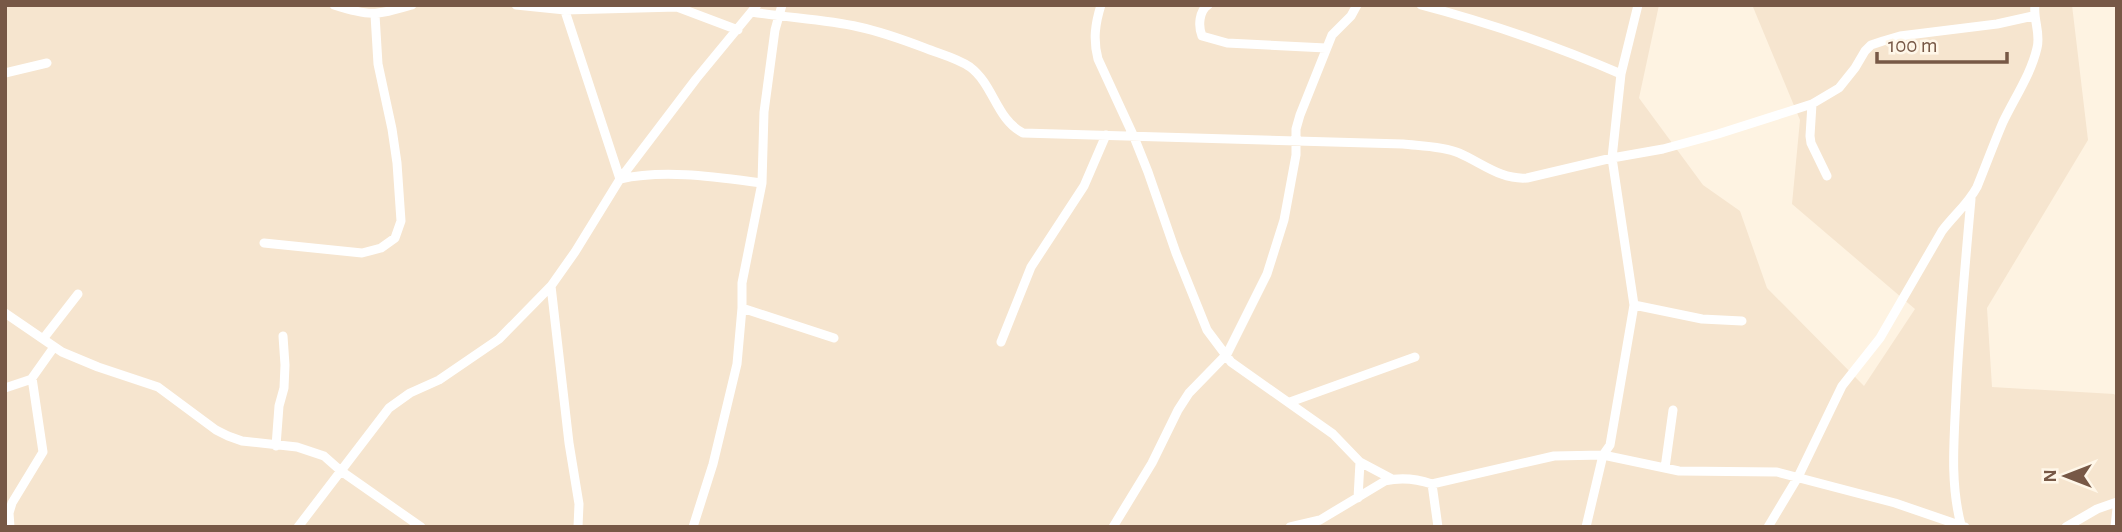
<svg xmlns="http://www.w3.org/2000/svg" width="2122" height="532" viewBox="0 0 2122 532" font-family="'Alegreya Sans',sans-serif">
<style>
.residential{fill:#f6e5cf}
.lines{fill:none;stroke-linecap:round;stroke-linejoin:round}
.street{stroke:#fff;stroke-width:9}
</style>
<rect width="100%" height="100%" fill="#fef3e2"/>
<path class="residential" d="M 5,5 L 1659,5 L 1639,98 L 1703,185 L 1740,211 L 1767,288 L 1864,386 L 1915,309 L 1792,204 L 1800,120 L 1753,7 L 1756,5 L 2072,5 L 2088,140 L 1987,308 L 1992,387 L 2114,394 L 2117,397 L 2117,521 L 2111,527 L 5,527 Z"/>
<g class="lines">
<path class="street" d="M 334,5 C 371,17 376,15 412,5
M 516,5 L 565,10 L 677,7 L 738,30
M 1101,5 C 1095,24 1093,40 1098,59 L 1134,137 L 1148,172 L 1176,253 L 1207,330 L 1231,362 L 1333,434 L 1360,462 L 1392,479
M 1208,5 C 1199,11 1198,26 1202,36 L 1227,43 L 1326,48
M 1421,5 C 1490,23 1556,46 1621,74
M 564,8 L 620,179
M 752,12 C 787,18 824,19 859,27 C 882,32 904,40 925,48 C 940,54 957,58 970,67 C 994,85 996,119 1023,133 L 1403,144 C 1420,146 1442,146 1459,153 C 1482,163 1501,180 1527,178 L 1612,158 L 1663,149 L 1718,134 L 1812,104 L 1839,88 L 1855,68 L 1865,51 L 1871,45 L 1883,41 L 1900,36 L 1997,24 L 2033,16
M 5,73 L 47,63
M 1812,104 L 1810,136 L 1811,143 L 1827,176
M 620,179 C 665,169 716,177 762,183
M 264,243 L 362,253 L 381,248 L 395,238 L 401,221 L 397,163 L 392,129 L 378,64 L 375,15
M 1634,305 L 1702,319 L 1742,321
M 742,308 L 834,338
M 5,313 L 62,352 L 98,367 L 158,387 L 216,430 L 228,436 L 242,441 L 297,447 L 324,456 L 341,471 L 421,527
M 43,339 L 78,294
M 1001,342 L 1031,267 L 1084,186 L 1106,135
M 5,388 L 32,379
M 1290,402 L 1415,357
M 276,446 L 279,406 L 284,388 L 285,365 L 283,336
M 1665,468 L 1673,410
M 1432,484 L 1438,527
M 1358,498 L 1360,462
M 1961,525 C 1950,483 1954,441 1956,397 C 1959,331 1965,265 1971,199
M 10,527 L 9,513 L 12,503 L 43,452 L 32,378 L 54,347
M 298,527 L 389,408 L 410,393 L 439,380 L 499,339 L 551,286
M 578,527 L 579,504 L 569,443 L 551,286 L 575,252 L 620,179 L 696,79 L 757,5
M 693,527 L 713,464 L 737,364 L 742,308 L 742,283 L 762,183 L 764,112 L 775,30 L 782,5
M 1113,527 L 1152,463 L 1178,410 L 1189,393 L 1227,354 L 1267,274 L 1284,220 L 1296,155 L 1296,129 L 1300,115 L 1332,35 L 1351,16 L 1357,5
M 1290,527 L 1320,520 L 1385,481 C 1401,477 1417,479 1432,484 L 1554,456 L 1603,455 L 1679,471 L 1777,472 L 1895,503 L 1965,527
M 1586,527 L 1603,455 L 1610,445 L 1634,305 L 1612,158 L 1621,74 L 1638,5
M 1768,527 L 1798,477 L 1842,386 L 1880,338 L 1942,231 C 1953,216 1968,204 1977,187 C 1986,165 1994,143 2003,122 C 2015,97 2031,74 2037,48 C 2041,33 2033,20 2035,5
M 2066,527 L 2097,509 L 2117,502
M 2115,527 L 2117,508"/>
</g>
<rect width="2122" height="532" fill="none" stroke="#775846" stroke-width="14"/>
<g transform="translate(2066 476) rotate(270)" stroke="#fff7e9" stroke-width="5" paint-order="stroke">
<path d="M0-5L12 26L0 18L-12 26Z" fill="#775846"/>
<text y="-10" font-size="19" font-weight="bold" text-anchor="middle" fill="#775846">N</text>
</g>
<path d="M1877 52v10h130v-10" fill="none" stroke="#775846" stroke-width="3.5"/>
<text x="1888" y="52" font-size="21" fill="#775846" stroke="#fff7e9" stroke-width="5" paint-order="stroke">100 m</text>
</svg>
